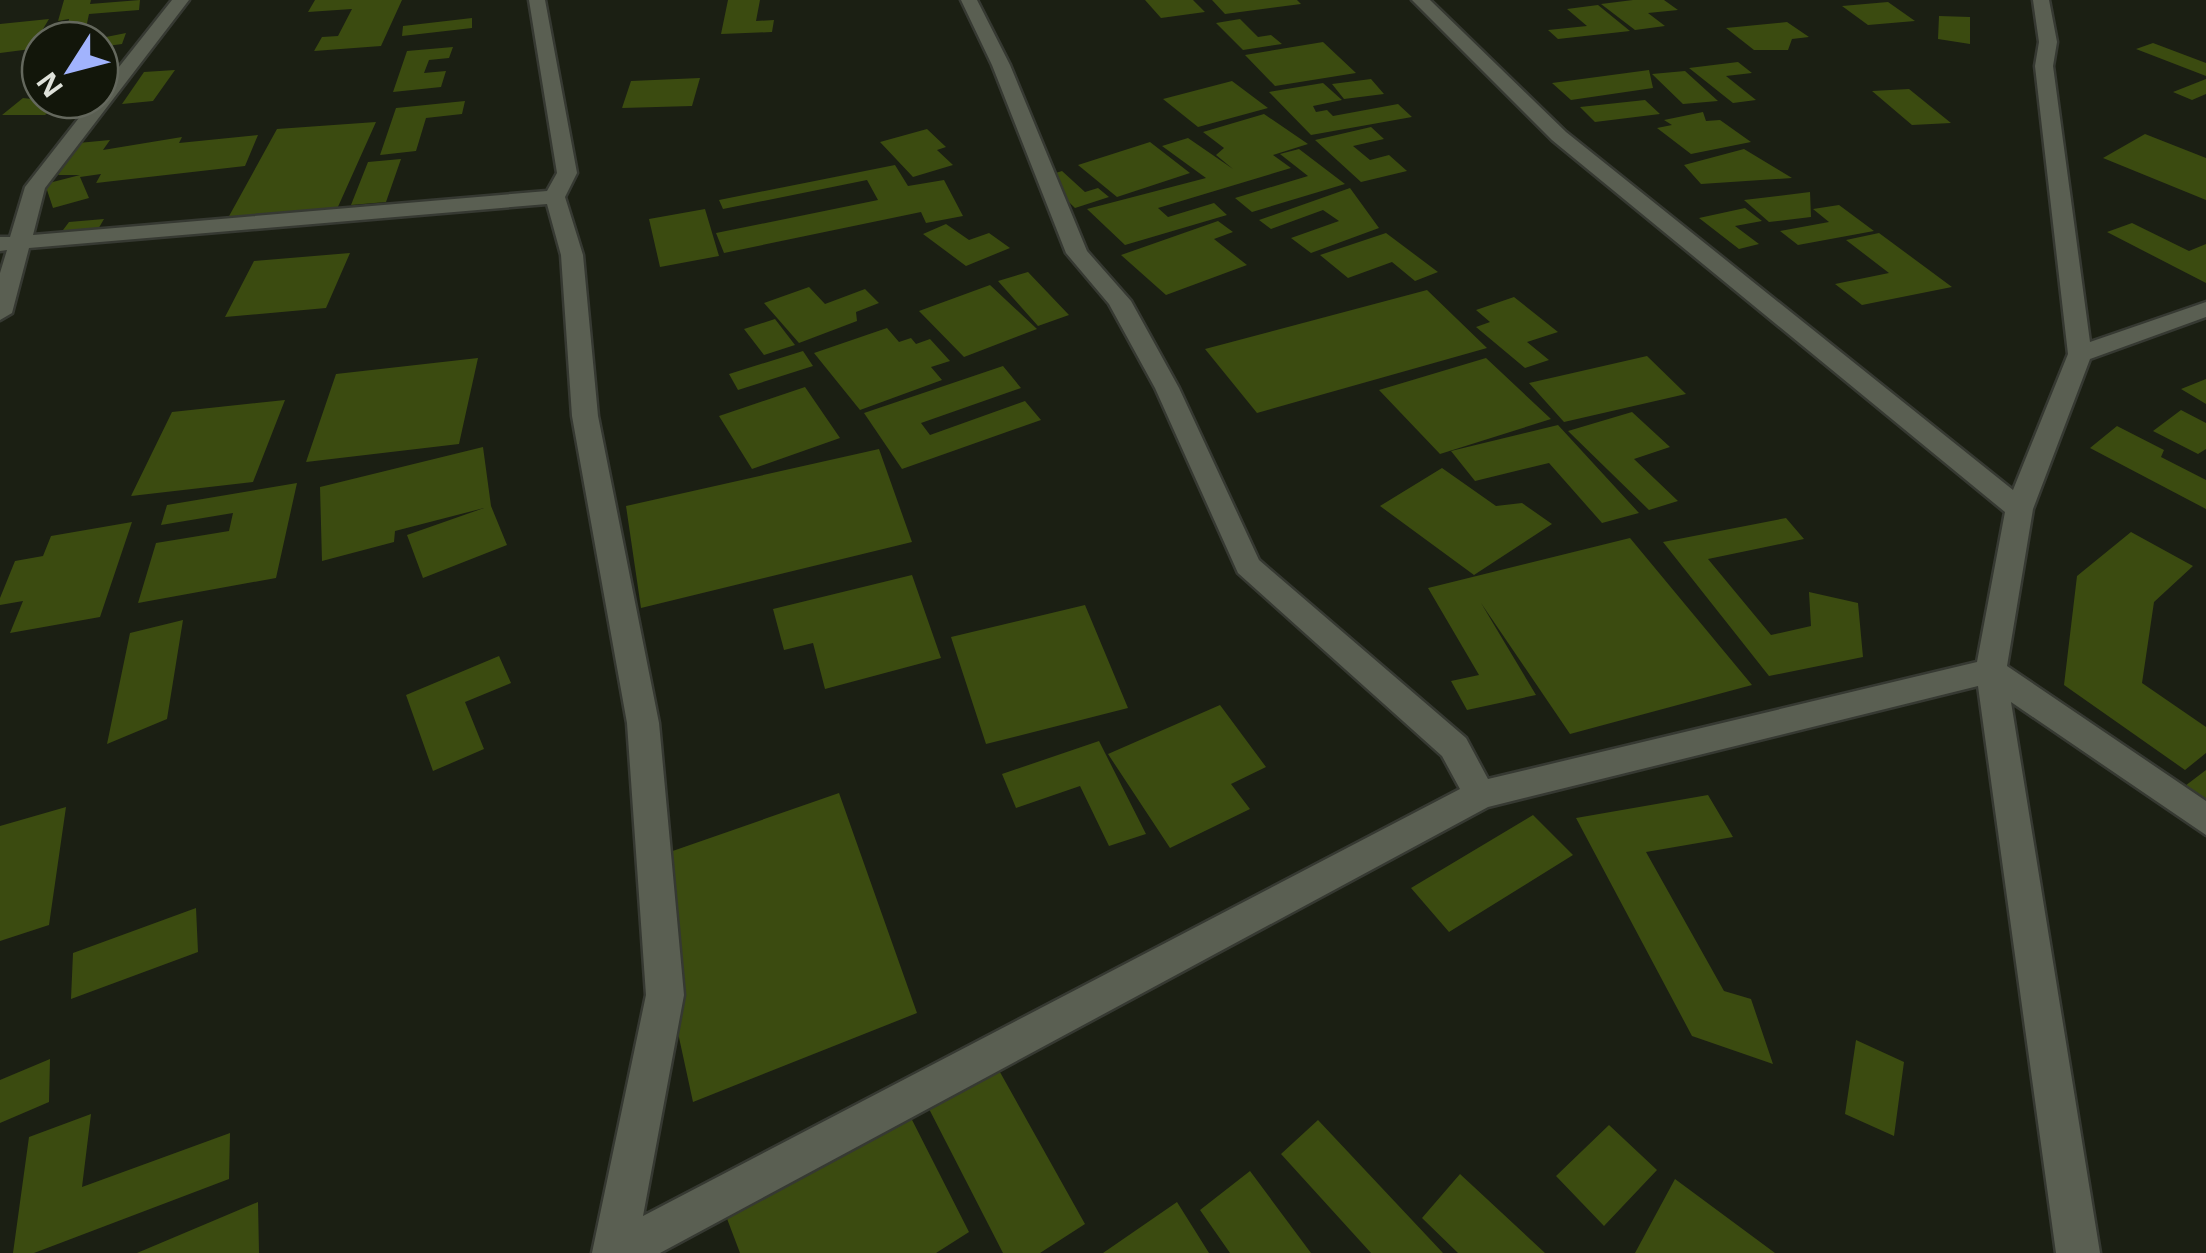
<svg xmlns="http://www.w3.org/2000/svg" width="2206" height="1253" viewBox="0 0 2206 1253" font-family="'Open Sans',sans-serif">
<style>
.building{fill:#3b4b10}
.lines{fill:none;stroke-linecap:round;stroke-linejoin:round}
.minor-casing{stroke:#363932;stroke-width:5}
.minor{fill:#5a5f52;fill-rule:evenodd}
</style>
<rect width="100%" height="100%" fill="#1b1f13"/>
<path class="building" d="M 64,0 L 91,0 L 90,4 L 140,0 L 139,10 L 89,14 L 86,28 L 67,31 L 69,19 L 58,21 Z
M 315,0 L 402,0 L 381,46 L 314,51 L 322,37 L 338,36 L 352,9 L 308,12 Z
M 728,0 L 760,0 L 756,21 L 774,20 L 772,32 L 721,34 Z
M 1145,0 L 1193,0 L 1205,12 L 1161,18 Z
M 1212,0 L 1297,0 L 1301,4 L 1225,14 Z
M 1633,0 L 1664,0 L 1678,10 L 1648,13 L 1665,26 L 1635,30 L 1601,4 Z
M 1888,2 L 1915,21 L 1868,25 L 1842,6 Z
M 1598,5 L 1630,31 L 1558,39 L 1548,30 L 1587,26 L 1567,9 Z
M 1939,16 L 1970,17 L 1970,44 L 1938,39 Z
M 472,18 L 472,28 L 402,36 L 403,26 Z
M 49,19 L 31,49 L 0,53 L 0,24 Z
M 1240,19 L 1258,37 L 1271,35 L 1282,44 L 1243,50 L 1216,23 Z
M 1787,22 L 1809,37 L 1792,39 L 1788,50 L 1754,50 L 1726,28 Z
M 126,33 L 122,44 L 100,47 L 100,40 L 91,40 Z
M 1323,42 L 1356,73 L 1275,86 L 1245,55 Z
M 2153,43 L 2206,63 L 2206,76 L 2136,49 Z
M 453,47 L 449,58 L 429,60 L 424,73 L 446,71 L 441,87 L 393,92 L 407,51 Z
M 1738,62 L 1752,73 L 1726,76 L 1756,100 L 1733,103 L 1689,68 Z
M 175,70 L 153,101 L 122,104 L 144,72 Z
M 1649,70 L 1653,88 L 1571,100 L 1552,83 Z
M 1685,71 L 1718,101 L 1683,104 L 1652,74 Z
M 700,78 L 692,106 L 622,108 L 631,81 Z
M 1371,79 L 1384,94 L 1344,99 L 1332,84 Z
M 2206,79 L 2206,94 L 2192,100 L 2173,92 Z
M 1232,81 L 1268,108 L 1198,127 L 1163,99 Z
M 1323,83 L 1342,100 L 1313,106 L 1316,112 L 1327,110 L 1333,116 L 1398,104 L 1412,117 L 1311,135 L 1269,92 Z
M 1909,89 L 1951,123 L 1912,125 L 1872,91 Z
M 23,98 L 40,100 L 63,100 L 45,115 L 2,115 Z
M 1645,100 L 1660,114 L 1595,122 L 1580,107 Z
M 465,101 L 462,114 L 426,118 L 416,151 L 380,155 L 396,108 Z
M 1703,112 L 1706,121 L 1720,120 L 1751,142 L 1691,154 L 1657,128 L 1672,125 L 1664,120 Z
M 1264,114 L 1308,144 L 1273,155 L 1291,168 L 1158,208 L 1168,217 L 1214,203 L 1227,215 L 1125,245 L 1087,209 L 1206,178 L 1162,146 L 1188,138 L 1233,169 L 1216,155 L 1224,148 L 1203,132 Z
M 376,122 L 337,209 L 228,218 L 277,129 Z
M 1371,127 L 1384,139 L 1353,146 L 1370,160 L 1389,155 L 1407,171 L 1361,182 L 1315,140 Z
M 927,129 L 946,147 L 937,150 L 953,165 L 913,177 L 880,142 Z
M 2145,134 L 2206,158 L 2206,200 L 2103,158 Z
M 258,135 L 245,166 L 96,183 L 101,174 L 80,177 L 89,198 L 53,208 L 45,184 L 80,175 L 58,175 L 78,143 L 110,140 L 103,150 L 182,137 L 179,143 Z
M 1150,142 L 1190,173 L 1117,197 L 1078,165 Z
M 1299,149 L 1345,184 L 1252,212 L 1235,198 L 1308,176 L 1280,154 Z
M 1744,149 L 1792,178 L 1701,184 L 1684,165 Z
M 401,159 L 386,202 L 351,205 L 368,162 Z
M 895,165 L 908,186 L 944,180 L 963,216 L 926,223 L 921,212 L 724,253 L 716,233 L 878,200 L 867,180 L 723,209 L 719,200 Z
M 1062,171 L 1085,192 L 1098,188 L 1109,197 L 1075,208 L 1043,177 Z
M 1350,188 L 1379,228 L 1311,253 L 1291,238 L 1339,221 L 1323,210 L 1271,229 L 1259,220 Z
M 1810,192 L 1811,217 L 1769,222 L 1744,200 Z
M 1839,205 L 1874,231 L 1798,245 L 1780,231 L 1829,222 L 1813,209 Z
M 1745,208 L 1762,221 L 1735,226 L 1759,244 L 1739,249 L 1699,218 Z
M 705,209 L 719,256 L 660,267 L 649,219 Z
M 104,219 L 97,231 L 60,234 L 69,222 Z
M 1218,221 L 1233,232 L 1214,239 L 1247,265 L 1166,295 L 1121,255 Z
M 2132,223 L 2189,251 L 2206,244 L 2206,283 L 2107,232 Z
M 946,224 L 969,240 L 989,233 L 1010,248 L 966,266 L 923,234 Z
M 1386,233 L 1438,272 L 1415,281 L 1392,262 L 1348,278 L 1320,255 Z
M 1879,233 L 1952,287 L 1862,305 L 1835,284 L 1889,273 L 1846,240 Z
M 350,253 L 326,308 L 225,317 L 254,261 Z
M 1028,272 L 1069,315 L 1038,326 L 998,281 Z
M 990,285 L 1037,329 L 964,357 L 919,311 Z
M 809,287 L 825,304 L 865,289 L 879,303 L 856,312 L 857,321 L 799,343 L 764,303 Z
M 1427,290 L 1487,348 L 1257,413 L 1205,349 Z
M 1514,297 L 1558,332 L 1527,342 L 1549,360 L 1525,368 L 1476,327 L 1490,322 L 1476,310 Z
M 775,319 L 795,345 L 764,355 L 744,329 Z
M 887,328 L 899,342 L 911,338 L 916,344 L 930,339 L 950,361 L 931,367 L 942,380 L 860,410 L 814,353 Z
M 803,351 L 813,366 L 738,390 L 729,374 Z
M 1647,356 L 1686,394 L 1564,422 L 1529,383 Z
M 478,358 L 459,444 L 306,462 L 336,374 Z
M 1486,358 L 1551,419 L 1440,454 L 1379,390 Z
M 1003,366 L 1021,388 L 921,423 L 930,435 L 1025,401 L 1041,420 L 902,469 L 864,413 Z
M 2206,379 L 2206,404 L 2181,389 Z
M 805,387 L 840,438 L 752,469 L 719,416 Z
M 285,400 L 253,482 L 131,496 L 172,412 Z
M 2181,410 L 2206,423 L 2206,449 L 2198,454 L 2153,431 Z
M 1632,412 L 1670,447 L 1634,459 L 1678,501 L 1649,510 L 1568,431 Z
M 1558,425 L 1639,513 L 1602,523 L 1549,463 L 1475,481 L 1451,451 Z
M 2117,426 L 2164,450 L 2161,457 L 2206,480 L 2206,509 L 2090,448 Z
M 483,447 L 491,506 L 507,545 L 423,578 L 407,535 L 484,508 L 395,531 L 394,542 L 322,561 L 320,487 Z
M 879,449 L 912,542 L 641,608 L 626,506 Z
M 1442,468 L 1496,506 L 1522,503 L 1552,524 L 1474,575 L 1380,506 Z
M 297,483 L 276,578 L 138,603 L 156,543 L 229,531 L 233,513 L 161,525 L 167,505 Z
M 1786,518 L 1804,539 L 1708,559 L 1771,635 L 1811,626 L 1809,592 L 1858,603 L 1863,657 L 1769,676 L 1663,542 Z
M 132,522 L 100,617 L 10,633 L 23,601 L 0,605 L 0,598 L 15,561 L 43,556 L 51,536 Z
M 2131,532 L 2193,566 L 2154,602 L 2142,683 L 2206,727 L 2206,753 L 2185,770 L 2064,685 L 2077,576 Z
M 1630,538 L 1752,685 L 1570,734 L 1481,603 L 1536,695 L 1467,710 L 1451,681 L 1479,675 L 1428,588 Z
M 912,575 L 941,658 L 825,689 L 813,643 L 784,650 L 773,609 Z
M 1085,605 L 1128,708 L 986,744 L 951,637 Z
M 183,620 L 167,719 L 107,744 L 130,633 Z
M 499,656 L 511,683 L 465,702 L 484,749 L 433,771 L 406,695 Z
M 1220,705 L 1266,767 L 1231,784 L 1250,809 L 1170,848 L 1108,754 Z
M 1099,741 L 1146,834 L 1109,846 L 1080,786 L 1016,808 L 1002,774 Z
M 2206,770 L 2206,807 L 2181,789 Z
M 839,793 L 917,1013 L 693,1102 L 641,862 Z
M 1708,795 L 1733,837 L 1646,852 L 1724,991 L 1751,999 L 1773,1064 L 1692,1036 L 1576,818 Z
M 66,807 L 49,925 L 0,941 L 0,826 Z
M 1533,815 L 1573,855 L 1449,932 L 1411,888 Z
M 196,908 L 198,952 L 71,999 L 73,953 Z
M 1856,1040 L 1904,1062 L 1894,1136 L 1845,1114 Z
M 50,1059 L 49,1102 L 0,1123 L 0,1080 Z
M 996,1065 L 1085,1224 L 1040,1253 L 1003,1253 L 927,1105 Z
M 907,1110 L 969,1232 L 936,1253 L 740,1253 L 726,1216 Z
M 91,1114 L 82,1187 L 230,1133 L 229,1179 L 34,1253 L 13,1253 L 29,1137 Z
M 1318,1120 L 1443,1253 L 1371,1253 L 1281,1154 Z
M 1609,1125 L 1657,1170 L 1604,1226 L 1556,1176 Z
M 1250,1171 L 1311,1253 L 1230,1253 L 1200,1210 Z
M 1460,1174 L 1545,1253 L 1458,1253 L 1422,1218 Z
M 1675,1179 L 1775,1253 L 1635,1253 Z
M 258,1202 L 259,1253 L 137,1253 Z
M 1177,1202 L 1209,1253 L 1103,1253 Z"/>
<g class="lines">
<g class="minor-casing">
<path id="minor" d="M 172,0 L 189,0 L 45,188 L 33,235 L 547,191 L 557,173 L 529,0 L 545,0 L 577,173 L 565,197 L 583,255 L 598,416 L 659,723 L 684,995 L 643,1216 L 1460,789 L 1442,756 L 1238,573 L 1155,388 L 1109,304 L 1066,253 L 992,65 L 961,0 L 977,0 L 1010,65 L 1087,251 L 1131,301 L 1179,388 L 1259,560 L 1466,738 L 1488,779 L 1977,662 L 2005,512 L 1552,140 L 1412,0 L 1430,0 L 1566,132 L 2013,490 L 2068,354 L 2035,66 L 2039,42 L 2033,0 L 2049,0 L 2057,42 L 2053,66 L 2090,342 L 2206,302 L 2206,317 L 2090,359 L 2033,509 L 2007,666 L 2206,801 L 2206,835 L 2011,702 L 2100,1253 L 2056,1253 L 1978,686 L 1488,807 L 660,1253 L 592,1253 L 646,995 L 627,723 L 572,416 L 561,255 L 547,204 L 29,248 L 12,313 L 0,320 L 0,273 L 7,250 L 0,251 L 0,237 L 10,237 L 25,187 L 93,100 L 100,100 L 100,91 Z"/>
</g>
<use href="#minor" class="minor"/>
</g>
<g transform="translate(70 70) rotate(234)"><circle r="48" fill="#12160a" stroke="#64685d" stroke-width="2.5"/>
<path d="M0-8L18 38L0 25L-18 38Z" fill="#a1b3fd"/>
<text y="-15" font-size="28" font-weight="bold" text-anchor="middle" fill="#dfe2da">N</text>
</g>
</svg>
